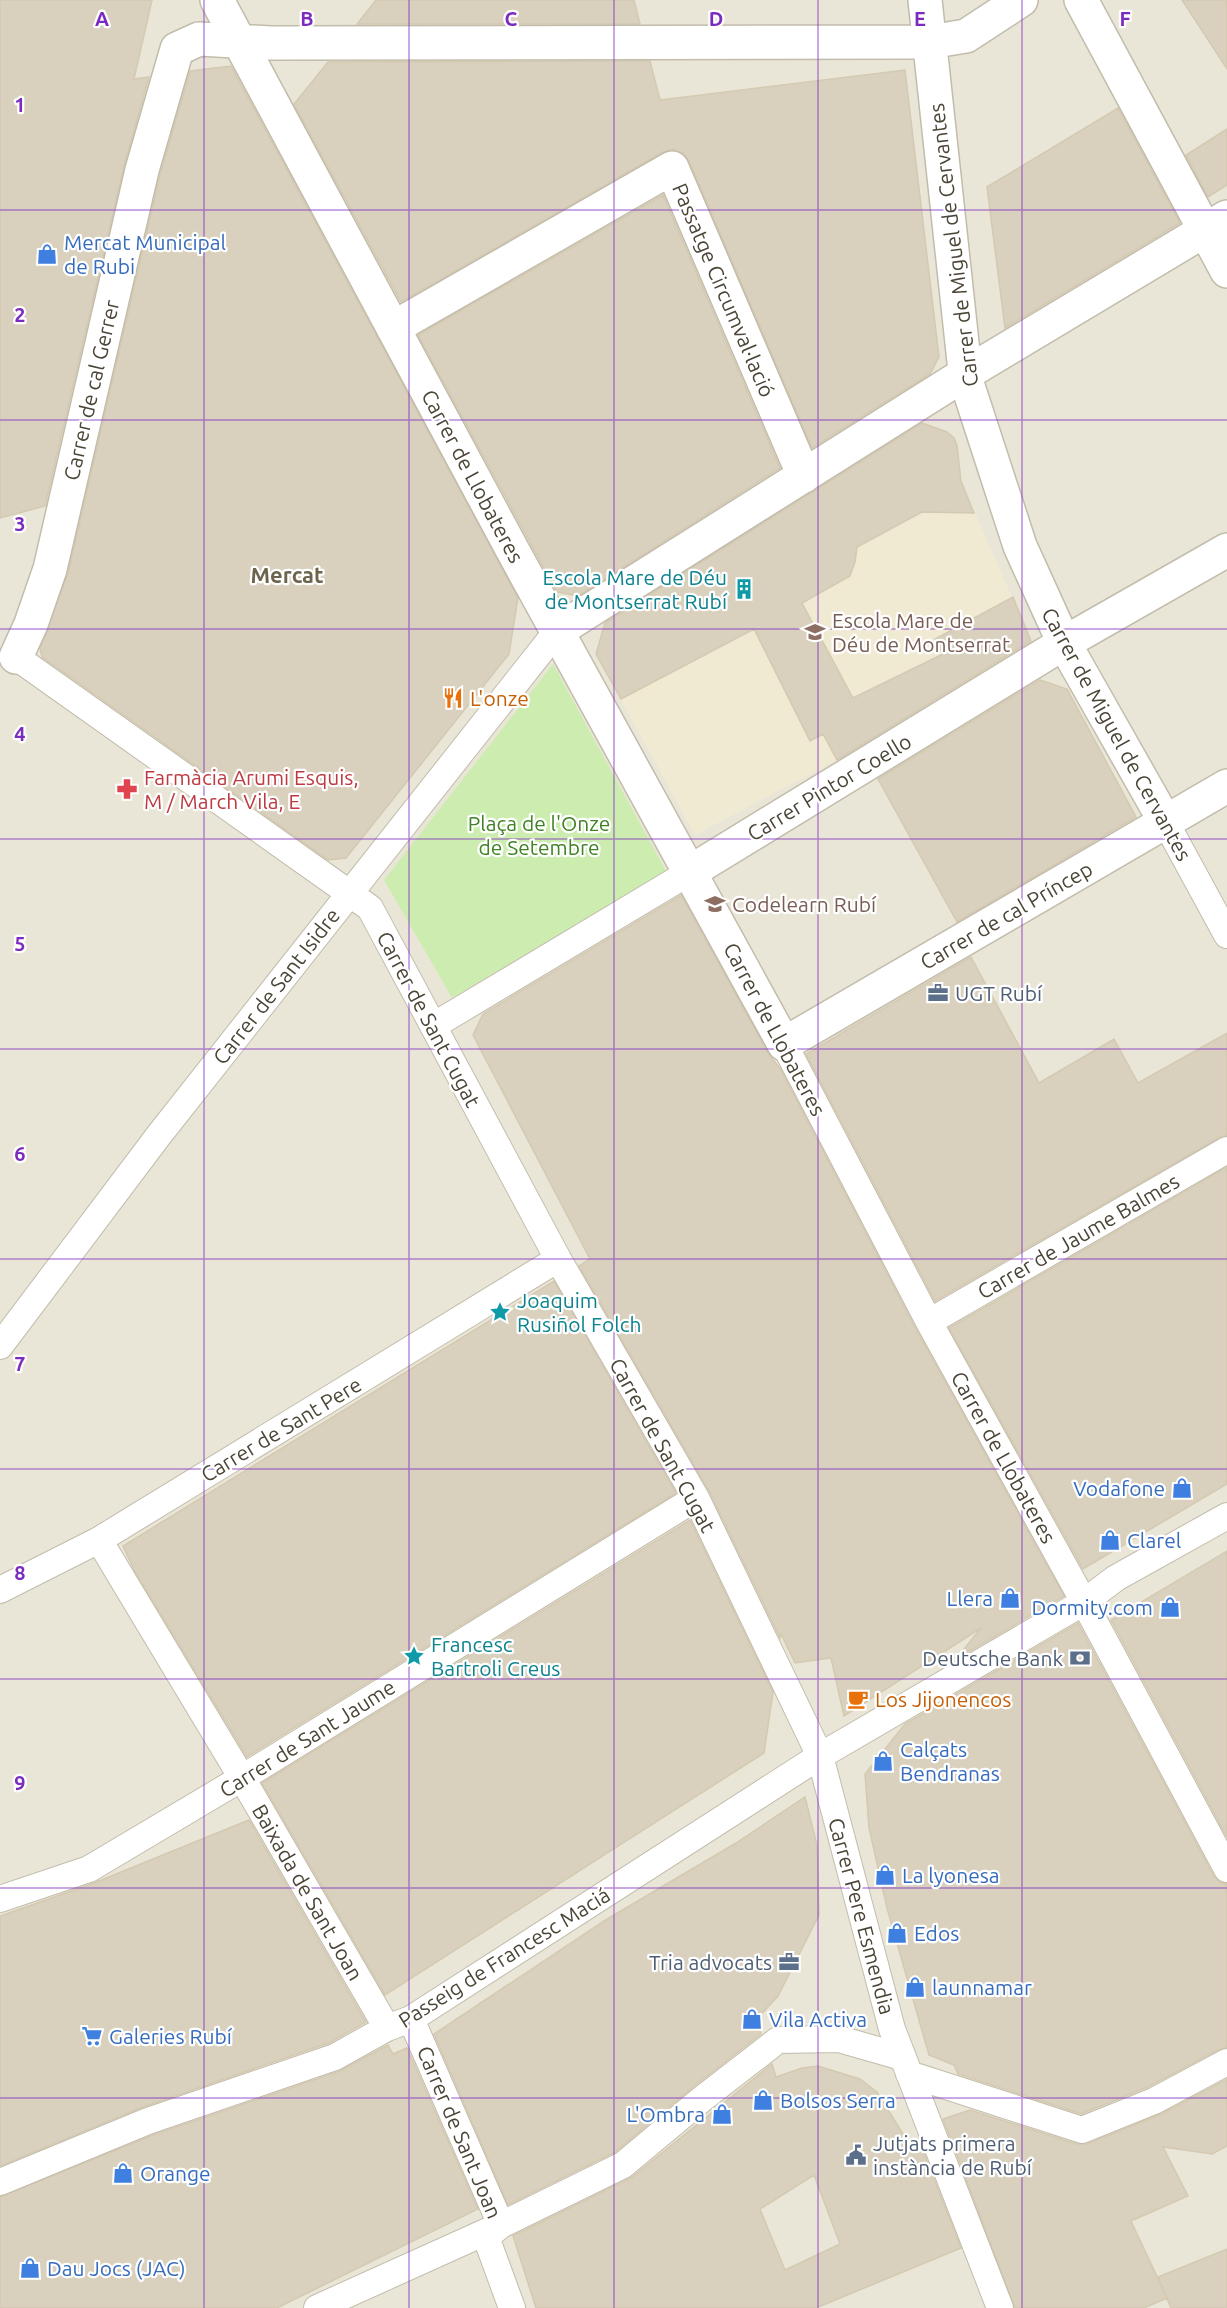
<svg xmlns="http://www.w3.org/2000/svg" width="1227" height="2308" viewBox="0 0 1227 2308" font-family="Ubuntu,sans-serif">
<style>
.residential{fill:#eae6d7}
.education{fill:#f0ead3}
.green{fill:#cdedb0}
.building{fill:#d9d0be;stroke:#d4c9b1;stroke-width:1.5;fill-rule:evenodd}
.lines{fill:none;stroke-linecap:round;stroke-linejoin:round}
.pedestrian-casing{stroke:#c2bcab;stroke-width:28}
.minor-casing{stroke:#c2bcab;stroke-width:36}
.tertiary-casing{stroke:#c2bcab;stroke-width:36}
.pedestrian{stroke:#fff;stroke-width:26}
.minor{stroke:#fff;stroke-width:33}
.tertiary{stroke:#fff;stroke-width:33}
.grid{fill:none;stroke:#7b2cbf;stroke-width:1.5;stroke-opacity:0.55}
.labels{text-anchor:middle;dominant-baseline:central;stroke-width:4.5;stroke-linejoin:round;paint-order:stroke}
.shop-label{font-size:21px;fill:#366cbe;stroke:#fff;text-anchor:start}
.street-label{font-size:21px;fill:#4b4537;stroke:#fff}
.culture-label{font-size:21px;fill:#0d838f;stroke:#fff;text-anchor:start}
.education-label{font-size:21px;fill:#785e54;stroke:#fff;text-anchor:start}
.food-label{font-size:21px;fill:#c56008;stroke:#fff;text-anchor:start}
.health-label{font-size:21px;fill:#be3a42;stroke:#fff;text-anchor:start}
.park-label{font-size:21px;fill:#418224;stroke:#fff}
.service-label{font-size:21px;fill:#4e5e75;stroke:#fff;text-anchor:start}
.neighbourhood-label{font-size:22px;font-weight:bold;fill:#6e644d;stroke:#fff}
.grid-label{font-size:20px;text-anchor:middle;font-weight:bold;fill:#7b2cbf;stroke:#fff;stroke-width:4.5;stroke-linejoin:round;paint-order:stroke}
</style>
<rect width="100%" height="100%" fill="#f6f3ea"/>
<path class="residential" d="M 0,0 L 1227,0 L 1227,2308 L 0,2308 Z"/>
<path class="education" d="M 938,428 L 947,432 L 954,438 L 961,481 L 1032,643 L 837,760 L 695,835 L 596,654 L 606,621 L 925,429 Z"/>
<path class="green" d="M 553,664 L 666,871 L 452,998 L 384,880 Z"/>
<path class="building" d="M 0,0 L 152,0 L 134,79 L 149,77 L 124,166 L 45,506 L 0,518 Z
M 376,0 L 634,0 L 640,24 L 357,24 Z
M 1182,0 L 1227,0 L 1227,69 Z
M 650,61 L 660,100 L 905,70 L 939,357 L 930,374 L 812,448 L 689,161 L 683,153 L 673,149 L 663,152 L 401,302 L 294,104 L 328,62 Z
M 231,66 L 518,598 L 509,654 L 346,858 L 328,860 L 42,657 L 40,648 L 68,573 L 160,175 L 190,71 Z
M 1118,108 L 1180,223 L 1005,328 L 987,187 Z
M 1227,129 L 1227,185 L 1208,197 L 1186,155 Z
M 663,195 L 780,468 L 578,596 L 557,592 L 418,335 Z
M 922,423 L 947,432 L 954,438 L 957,445 L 961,481 L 974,513 L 922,512 L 857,547 L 855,562 L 850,576 L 802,603 L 853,698 L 943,654 L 935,639 L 1013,597 L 1031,641 L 837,760 L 823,734 L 810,741 L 754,629 L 621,699 L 596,654 L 605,623 Z
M 1040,680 L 1067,689 L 1136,817 L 957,922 L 878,779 Z
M 681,895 L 768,1053 L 781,1070 L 916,1329 L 1064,1596 L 956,1659 L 981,1628 L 844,1716 L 831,1658 L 795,1663 L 781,1634 L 780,1638 L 709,1491 L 579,1266 L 590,1259 L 473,1035 L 483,1014 Z
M 971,957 L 1039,1083 L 1114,1039 L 1138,1083 L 1227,1033 L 1227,1135 L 1220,1137 L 935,1301 L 806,1054 Z
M 1227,1167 L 1227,1484 L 1083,1569 L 949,1328 Z
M 554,1281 L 676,1493 L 247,1757 L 134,1570 L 123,1546 Z
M 690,1520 L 773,1692 L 764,1753 L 385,1995 L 262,1783 Z
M 1227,1551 L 1227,1837 L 1111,1620 Z
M 1078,1623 L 1214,1876 L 1220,1882 L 1227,1884 L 1227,2047 L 1220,2049 L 1148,2087 L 1081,2114 L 958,2074 L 954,2065 L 929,2055 L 887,1908 L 869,1828 L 865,1774 L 905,1724 Z
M 805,1797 L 817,1845 L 819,1915 L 778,1996 L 756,2020 L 761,2034 L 693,2087 L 615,2152 L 508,2205 L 434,2034 L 604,1921 L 736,1843 Z
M 249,1820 L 366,2022 L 329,2043 L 143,2107 L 0,2166 L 0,1916 L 94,1883 Z
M 388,2045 L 393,2054 L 407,2048 L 478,2209 L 277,2308 L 0,2308 L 0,2197 L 153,2135 L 340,2071 Z
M 772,2064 L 776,2077 L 802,2068 L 818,2066 L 860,2079 L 877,2092 L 913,2150 L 920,2143 L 961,2248 L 816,2308 L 536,2308 L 513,2236 L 632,2177 ZM 814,2175 L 840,2244 L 785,2270 L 760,2209 Z
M 1227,2079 L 1227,2146 L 1212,2154 L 1163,2147 L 1188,2196 L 1131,2221 L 1167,2298 L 1144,2308 L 1015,2308 L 943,2119 L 970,2110 L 1077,2144 L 1087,2144 L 1161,2114 Z
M 1227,2249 L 1227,2308 L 1171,2308 L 1158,2277 Z"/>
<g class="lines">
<g class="pedestrian-casing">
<path id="pedestrian" d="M 16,657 L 370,908 L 558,1259 L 696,1498 L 820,1756 L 892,2029 L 1000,2308
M 1166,823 L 1227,935
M 433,1026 L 690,872
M 784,1044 L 929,1322 L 1084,1602 L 1227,1869
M 929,1322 L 1227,1150
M 0,1346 L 159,1135 L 557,631
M 99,1540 L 242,1778 L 387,2028
M 0,1590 L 99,1540 L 558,1259
M 0,1899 L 89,1869 L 242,1778 L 696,1498
M 411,2019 L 501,2225
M 909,2074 L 1082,2130 L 1154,2101 L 1227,2062
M 0,2182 L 148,2121 L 335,2057 L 387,2028 L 411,2019 L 820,1756 L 1084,1602 L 1116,1578 L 1227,1516
M 501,2225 L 486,2237 L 512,2308
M 317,2308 L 501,2225 L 623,2165 L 702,2099 L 778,2040 L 839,2039 L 902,2057"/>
</g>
<g class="minor-casing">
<path id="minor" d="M 217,0 L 513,551 L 784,1044 L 1227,786
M 1081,0 L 1227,271
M 393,328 L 672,168 L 804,476
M 557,631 L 965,374 L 1227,217
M 16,657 L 31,624 L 50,569 L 142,170 L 177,49 L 199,39 L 271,43 L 929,42 L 966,36 L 1021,0
M 690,872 L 1064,643 L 1227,550"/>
</g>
<g class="tertiary-casing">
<path id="tertiary" d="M 925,0 L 966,380 L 1020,546 L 1064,643 L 1166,823"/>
</g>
<use href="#pedestrian" class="pedestrian"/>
<use href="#minor" class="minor"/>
<use href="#tertiary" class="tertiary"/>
</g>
<path class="grid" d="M 204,0 L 204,2308M 409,0 L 409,2308M 614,0 L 614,2308M 818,0 L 818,2308M 1022,0 L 1022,2308M 0,210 L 1227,210M 0,420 L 1227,420M 0,629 L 1227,629M 0,839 L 1227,839M 0,1049 L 1227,1049M 0,1259 L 1227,1259M 0,1469 L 1227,1469M 0,1679 L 1227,1679M 0,1888 L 1227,1888M 0,2098 L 1227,2098"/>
<defs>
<g id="shop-bare" transform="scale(1.62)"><path d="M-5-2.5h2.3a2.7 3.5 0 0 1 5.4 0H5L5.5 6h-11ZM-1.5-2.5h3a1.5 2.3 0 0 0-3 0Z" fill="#3f7fe0" stroke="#fff" stroke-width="2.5" paint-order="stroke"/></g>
<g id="building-bare" transform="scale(1.62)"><path d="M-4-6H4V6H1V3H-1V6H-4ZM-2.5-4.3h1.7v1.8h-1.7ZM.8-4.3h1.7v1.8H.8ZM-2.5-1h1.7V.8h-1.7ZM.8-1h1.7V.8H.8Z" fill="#0f9aa8" stroke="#fff" stroke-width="2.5" paint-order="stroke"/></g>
<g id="school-bare" transform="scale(1.62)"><path d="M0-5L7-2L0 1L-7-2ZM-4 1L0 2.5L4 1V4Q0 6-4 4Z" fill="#8d6e63" stroke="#fff" stroke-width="2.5" paint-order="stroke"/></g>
<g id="restaurant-bare" transform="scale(1.62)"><path d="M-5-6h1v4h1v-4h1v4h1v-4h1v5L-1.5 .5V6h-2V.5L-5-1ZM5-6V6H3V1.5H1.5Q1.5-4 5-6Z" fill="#e8710a" stroke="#fff" stroke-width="2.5" paint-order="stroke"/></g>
<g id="pharmacy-bare" transform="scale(1.62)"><path d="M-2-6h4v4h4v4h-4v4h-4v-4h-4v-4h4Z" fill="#e0444e" stroke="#fff" stroke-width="2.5" paint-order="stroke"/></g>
<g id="office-bare" transform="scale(1.62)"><path d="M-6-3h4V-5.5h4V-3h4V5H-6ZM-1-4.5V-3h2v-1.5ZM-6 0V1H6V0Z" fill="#5c6f8a" stroke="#fff" stroke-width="2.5" paint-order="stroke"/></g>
<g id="sight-bare" transform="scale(1.62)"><path d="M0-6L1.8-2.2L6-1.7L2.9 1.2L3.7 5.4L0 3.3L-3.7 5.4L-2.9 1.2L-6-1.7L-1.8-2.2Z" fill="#0f9aa8" stroke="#fff" stroke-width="2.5" paint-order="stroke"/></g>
<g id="bank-bare" transform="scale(1.62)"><path d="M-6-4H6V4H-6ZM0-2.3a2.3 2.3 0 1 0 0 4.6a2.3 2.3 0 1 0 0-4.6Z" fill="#5c6f8a" stroke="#fff" stroke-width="2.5" paint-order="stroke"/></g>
<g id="cafe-bare" transform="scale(1.62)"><path d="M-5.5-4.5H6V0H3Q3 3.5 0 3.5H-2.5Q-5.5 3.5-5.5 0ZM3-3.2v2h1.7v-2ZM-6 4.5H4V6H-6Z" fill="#e8710a" stroke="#fff" stroke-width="2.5" paint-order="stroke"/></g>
<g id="supermarket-bare" transform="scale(1.62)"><path d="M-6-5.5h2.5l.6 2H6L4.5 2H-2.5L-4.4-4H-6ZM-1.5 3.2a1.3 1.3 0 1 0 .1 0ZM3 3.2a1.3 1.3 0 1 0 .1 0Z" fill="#3f7fe0" stroke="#fff" stroke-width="2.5" paint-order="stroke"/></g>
<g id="civic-bare" transform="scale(1.62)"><path d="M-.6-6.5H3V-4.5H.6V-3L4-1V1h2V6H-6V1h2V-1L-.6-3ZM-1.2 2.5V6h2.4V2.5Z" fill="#5c6f8a" stroke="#fff" stroke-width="2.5" paint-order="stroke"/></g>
</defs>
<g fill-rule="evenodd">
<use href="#shop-bare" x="47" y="254"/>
<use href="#building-bare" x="744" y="589"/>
<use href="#school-bare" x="815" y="632"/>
<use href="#restaurant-bare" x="453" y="698"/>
<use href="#pharmacy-bare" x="127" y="789"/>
<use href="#school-bare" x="715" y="904"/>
<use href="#office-bare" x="938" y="993"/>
<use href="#sight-bare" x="500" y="1312"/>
<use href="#shop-bare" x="1182" y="1488"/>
<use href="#shop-bare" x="1110" y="1540"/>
<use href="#shop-bare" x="1010" y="1598"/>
<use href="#shop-bare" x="1170" y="1607"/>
<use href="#sight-bare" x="414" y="1656"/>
<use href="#bank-bare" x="1080" y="1658"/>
<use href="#cafe-bare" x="858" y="1699"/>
<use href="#shop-bare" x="883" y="1761"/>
<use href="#shop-bare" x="885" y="1875"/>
<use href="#shop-bare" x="897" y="1933"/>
<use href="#office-bare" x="789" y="1962"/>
<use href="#shop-bare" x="915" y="1987"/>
<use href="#shop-bare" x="752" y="2019"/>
<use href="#supermarket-bare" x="92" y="2036"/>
<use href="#shop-bare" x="763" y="2100"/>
<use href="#shop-bare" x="722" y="2114"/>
<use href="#civic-bare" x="856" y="2155"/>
<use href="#shop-bare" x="123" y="2173"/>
<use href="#shop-bare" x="30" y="2268"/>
</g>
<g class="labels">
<g class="shop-label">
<text x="64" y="242">Mercat Municipal<tspan x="64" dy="24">de Rubi</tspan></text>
<text x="1165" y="1488" text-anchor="end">Vodafone</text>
<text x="1127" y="1540">Clarel</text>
<text x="993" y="1598" text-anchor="end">Llera</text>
<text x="1153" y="1607" text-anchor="end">Dormity.com</text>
<text x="900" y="1749">Calçats<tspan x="900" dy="24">Bendranas</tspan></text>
<text x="902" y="1875">La lyonesa</text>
<text x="914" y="1933">Edos</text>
<text x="932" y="1987">launnamar</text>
<text x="769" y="2019">Vila Activa</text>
<text x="109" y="2036">Galeries Rubí</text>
<text x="780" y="2100">Bolsos Serra</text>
<text x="705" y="2114" text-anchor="end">L'Ombra</text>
<text x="140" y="2173">Orange</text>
<text x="47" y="2268">Dau Jocs (JAC)</text>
</g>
<g class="street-label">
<text transform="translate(953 245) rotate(-97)">Carrer de Miguel de Cervantes</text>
<text transform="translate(724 290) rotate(67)">Passatge Circumval·lació</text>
<text transform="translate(91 390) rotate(-77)">Carrer de cal Gerrer</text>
<text transform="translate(473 476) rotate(62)">Carrer de Llobateres</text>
<text transform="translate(1117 734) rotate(61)">Carrer de Miguel de Cervantes</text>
<text transform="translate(829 787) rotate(-31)">Carrer Pintor Coello</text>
<text transform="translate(1006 915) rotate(-30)">Carrer de cal Príncep</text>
<text transform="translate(276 986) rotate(-52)">Carrer de Sant Isidre</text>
<text transform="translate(429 1019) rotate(62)">Carrer de Sant Cugat</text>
<text transform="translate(775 1029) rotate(62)">Carrer de Llobateres</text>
<text transform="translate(1078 1236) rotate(-30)">Carrer de Jaume Balmes</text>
<text transform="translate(281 1429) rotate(-31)">Carrer de Sant Pere</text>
<text transform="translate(663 1445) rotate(61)">Carrer de Sant Cugat</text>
<text transform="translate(1004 1457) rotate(61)">Carrer de Llobateres</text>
<text transform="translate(307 1738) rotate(-32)">Carrer de Sant Jaume</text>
<text transform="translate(308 1892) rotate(60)">Baixada de Sant Joan</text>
<text transform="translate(862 1916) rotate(75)">Carrer Pere Esmendia</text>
<text transform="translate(504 1957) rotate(-32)">Passeig de Francesc Maciá</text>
<text transform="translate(460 2132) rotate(67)">Carrer de Sant Joan</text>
</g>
<g class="culture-label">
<text x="727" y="577" text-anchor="end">Escola Mare de Déu<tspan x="727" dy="24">de Montserrat Rubí</tspan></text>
<text x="517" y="1300">Joaquim<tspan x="517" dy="24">Rusiñol Folch</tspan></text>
<text x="431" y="1644">Francesc<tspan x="431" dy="24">Bartroli Creus</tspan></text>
</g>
<g class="education-label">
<text x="832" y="620">Escola Mare de<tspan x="832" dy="24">Déu de Montserrat</tspan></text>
<text x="732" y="904">Codelearn Rubí</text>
</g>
<g class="food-label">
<text x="470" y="698">L'onze</text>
<text x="875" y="1699">Los Jijonencos</text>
</g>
<g class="health-label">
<text x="144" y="777">Farmàcia Arumi Esquis,<tspan x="144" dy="24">M / March Vila, E</tspan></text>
</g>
<g class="park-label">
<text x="539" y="823">Plaça de l'Onze<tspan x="539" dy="24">de Setembre</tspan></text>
</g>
<g class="service-label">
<text x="955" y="993">UGT Rubí</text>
<text x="1063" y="1658" text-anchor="end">Deutsche Bank</text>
<text x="772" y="1962" text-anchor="end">Tria advocats</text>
<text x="873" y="2143">Jutjats primera<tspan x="873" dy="24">instància de Rubí</tspan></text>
</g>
<g class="neighbourhood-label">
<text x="287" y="574">Mercat</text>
</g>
</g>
<g class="grid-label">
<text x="102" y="26">A</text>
<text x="307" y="26">B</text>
<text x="511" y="26">C</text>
<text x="716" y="26">D</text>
<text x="920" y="26">E</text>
<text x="1125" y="26">F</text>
<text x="20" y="112">1</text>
<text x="20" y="322">2</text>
<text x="20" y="531">3</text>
<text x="20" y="741">4</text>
<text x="20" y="951">5</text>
<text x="20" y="1161">6</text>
<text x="20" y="1371">7</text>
<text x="20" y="1580">8</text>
<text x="20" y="1790">9</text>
</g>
</svg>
